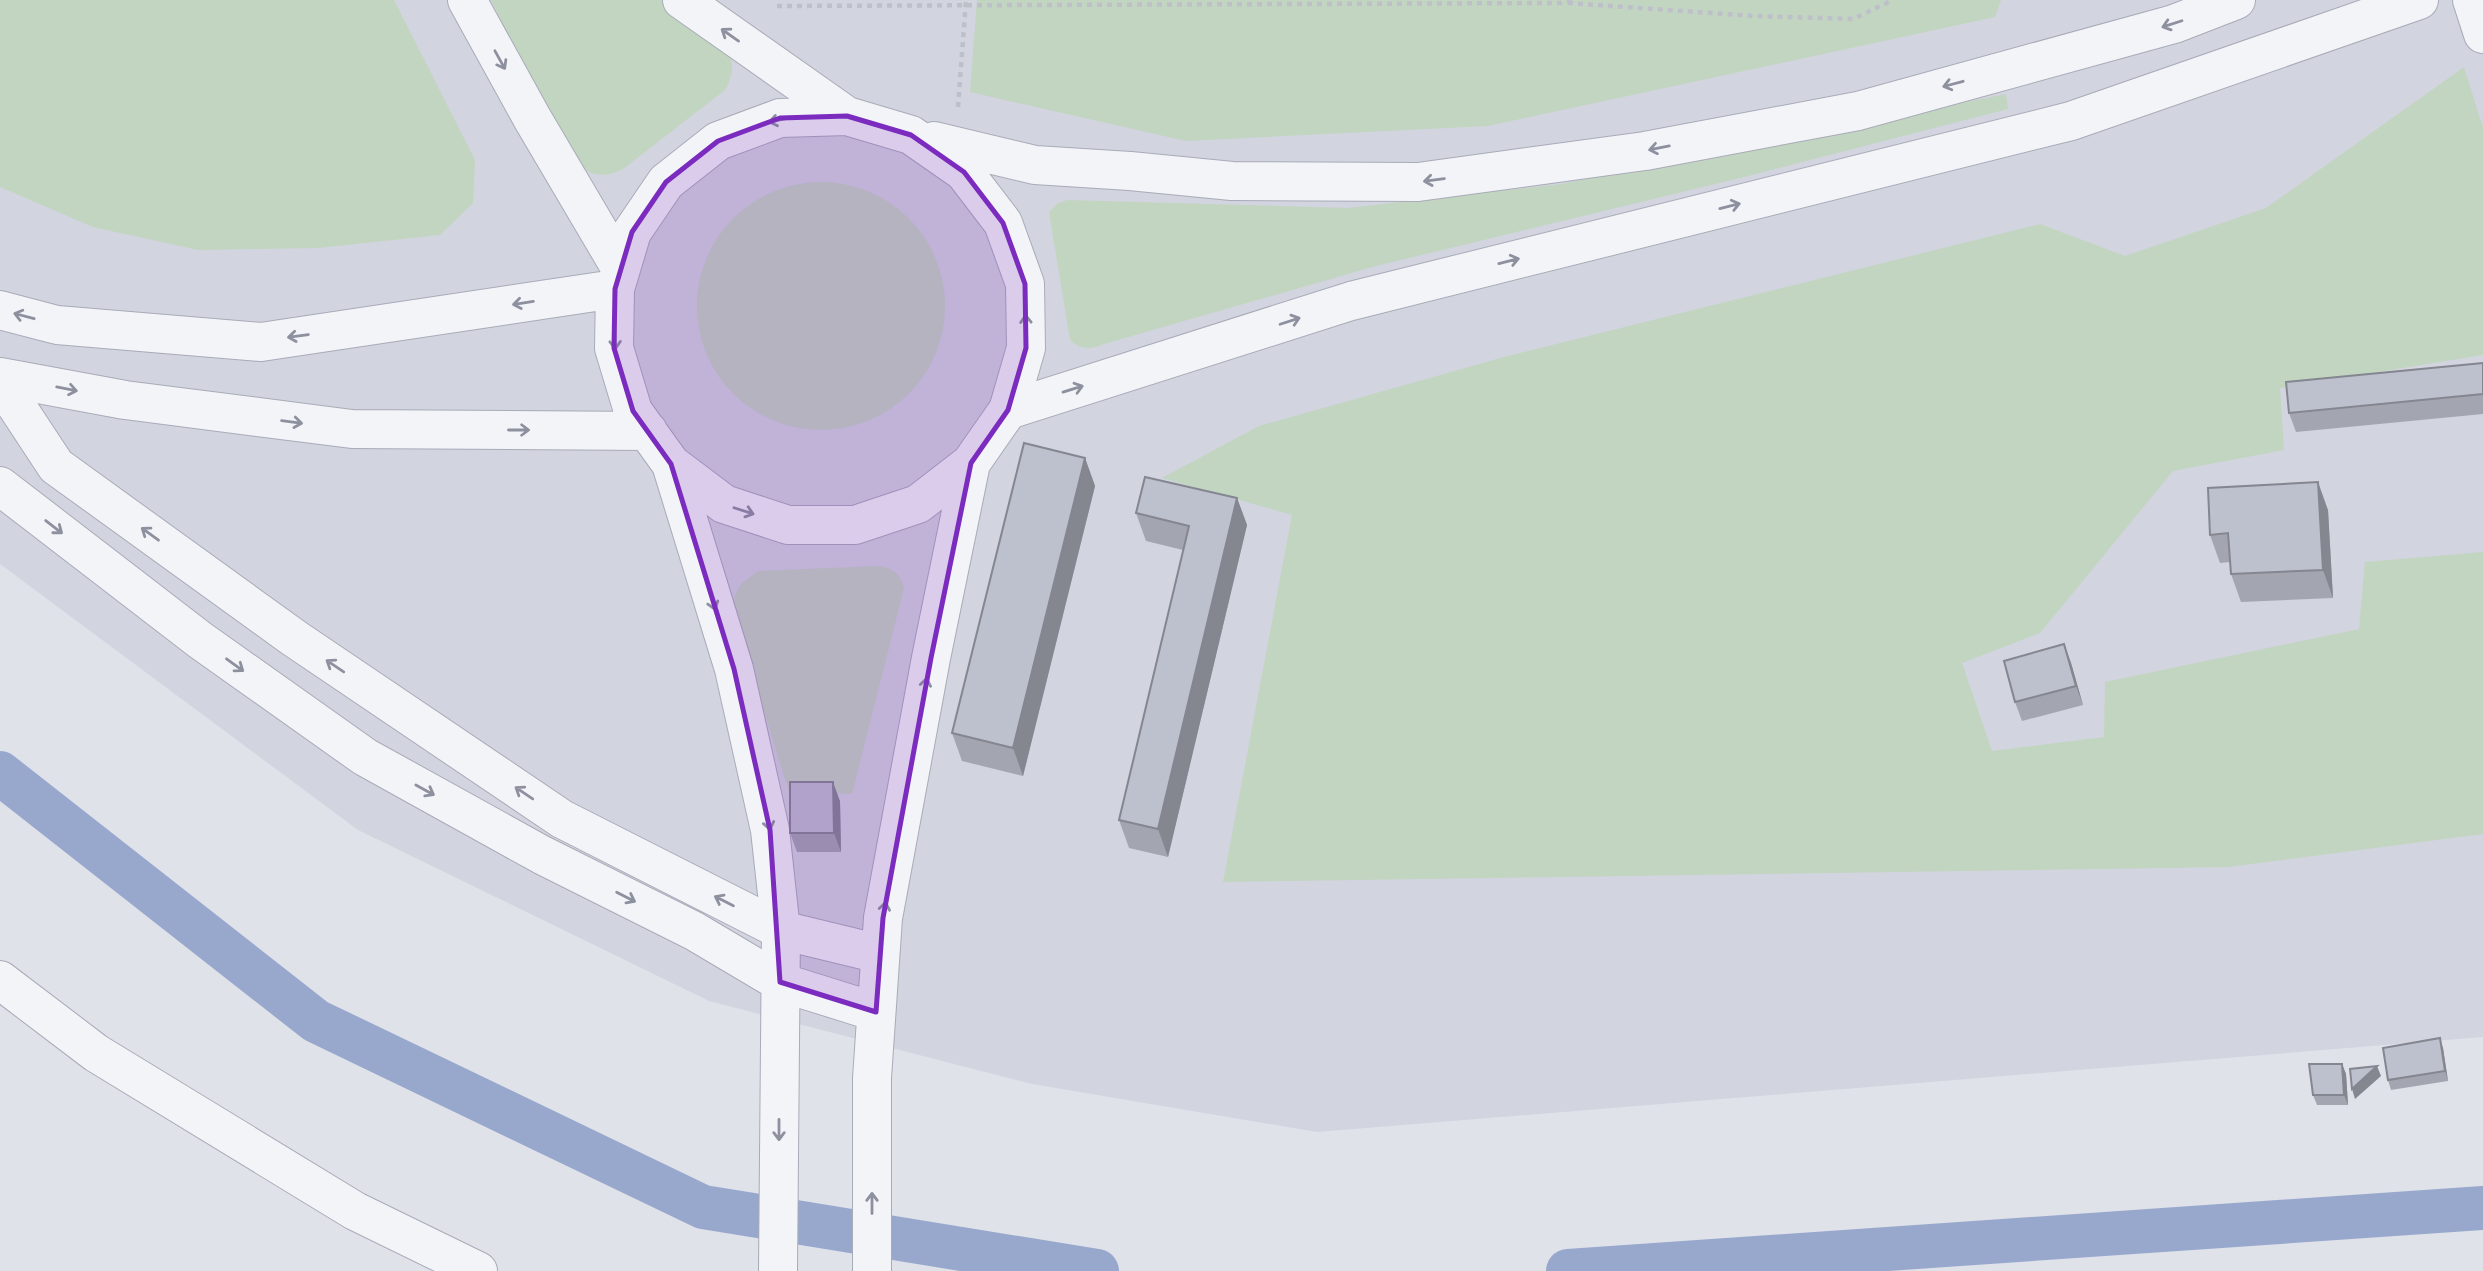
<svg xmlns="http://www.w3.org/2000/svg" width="2483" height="1271" viewBox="0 0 2483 1271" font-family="'Exo 2',sans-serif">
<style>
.built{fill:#d2d4df}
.green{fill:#c2d5c0}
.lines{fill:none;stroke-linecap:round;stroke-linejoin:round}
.canal{stroke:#98a8cd;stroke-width:44}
.minor-casing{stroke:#a8abb8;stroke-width:40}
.path{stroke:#bec0c9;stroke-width:4.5;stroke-dasharray:5 5;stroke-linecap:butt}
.minor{stroke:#f3f4f8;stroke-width:38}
.wall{fill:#a3a5b0}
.shaded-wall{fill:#848690}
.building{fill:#bdc0cd;stroke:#848690;stroke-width:2}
.oneway{stroke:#8d909e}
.marked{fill:#7b2cbf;fill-opacity:0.2;stroke:#7b2cbf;stroke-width:5;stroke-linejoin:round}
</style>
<rect width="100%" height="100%" fill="#e0e2ea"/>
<path class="built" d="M 0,0 L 2483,0 L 2483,1037 L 1317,1132 L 1032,1084 L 709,1001 L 358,830 L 0,564 Z"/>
<path class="green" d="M 0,0 L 394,0 L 475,160 L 473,203 L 440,235 L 318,248 L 198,250 L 93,227 L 0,187 Z
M 491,0 L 661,0 L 731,57 C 733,70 732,78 725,90 L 623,169 C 596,182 584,172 566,151 Z
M 977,0 L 2001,0 L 1995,17 L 1488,126 L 1186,141 L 970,92 Z
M 2464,67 L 2483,128 L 2483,355 L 2280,388 L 2284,450 L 2173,471 L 2040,633 L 1962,663 L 1992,751 L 2104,737 L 2105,682 L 2359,629 L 2365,562 L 2483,552 L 2483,834 L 2228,867 L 1223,882 L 1292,515 L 1162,478 L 1259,426 L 1504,357 L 2040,224 L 2125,256 L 2266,208 Z
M 2006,94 L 2008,109 L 1744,177 L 1376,266 L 1104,344 C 1091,350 1081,350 1070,340 L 1049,212 L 1057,204 L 1067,200 L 1347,208 L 1561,184 Z
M697 306a124 124 0 1 1 248 0a124 124 0 1 1-248 0Z
M 879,566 C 893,568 900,574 904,588 L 852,794 L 789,792 L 732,608 L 735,595 L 741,584 L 758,571 Z"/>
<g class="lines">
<path class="canal" d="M 0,773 L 316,1021 L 703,1207 L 1097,1271
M 1568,1271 L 2483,1208"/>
<g class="minor-casing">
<path id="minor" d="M 467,0 L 532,118 L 621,269
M 682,0 L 847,116 L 911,135 L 964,172 L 1003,223 L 1025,284 L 1026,348 L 1008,410 L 971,463 L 918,504 L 855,525 L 788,525 L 724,504 L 671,464 L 633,411 L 614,348 L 615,289 L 632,232 L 666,182 L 718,141 L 780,118 L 847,116
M 2472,0 L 2483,34
M 934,141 L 1035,165 L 1130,171 L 1232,181 L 1418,182 L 1645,151 L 1858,111 L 2174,24 L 2236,0
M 0,310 L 57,325 L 261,342 L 615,289
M 0,377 L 125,400 L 352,429 L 648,431
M 0,381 L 56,466 L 294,638 L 562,819 L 781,930 L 880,954
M 1008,410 L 1351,301 L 2071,121 L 2419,0
M 671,464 L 734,669 L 770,830 L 781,930 L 778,1271
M 0,486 L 200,640 L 365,757 L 542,855 L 694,931 L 780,982 L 876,1012
M 0,980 L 96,1053 L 355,1211 L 478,1271
M 872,1271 L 872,1078 L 883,918 L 931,658 L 971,463"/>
</g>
<path class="path" d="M 1568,3 L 1754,16 L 1853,19 L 1893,0
M 777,6 L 1561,3 L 1574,0
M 958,107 L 966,0"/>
<use href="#minor" class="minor"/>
</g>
<path class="wall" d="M 2483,363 L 2483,414 L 2296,432 L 2289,413 Z
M 1085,458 L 1095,486 L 1023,776 L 962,761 L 952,733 Z
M 1237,498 L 1247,525 L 1168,857 L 1129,848 L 1119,820 L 1183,550 L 1146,541 L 1136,513 Z
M 2328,510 L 2333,598 L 2241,602 L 2231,574 L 2230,562 L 2220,563 L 2210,535 Z
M 2064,644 L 2071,663 L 2083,705 L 2022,721 L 2015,702 Z
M 840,801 L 841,852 L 797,852 L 790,833 Z
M 2443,1048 L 2448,1081 L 2391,1090 L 2388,1080 Z
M 2342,1064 L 2346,1074 L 2348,1105 L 2317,1105 L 2313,1095 Z"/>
<path class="shaded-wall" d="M 1085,458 L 1095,486 L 1023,776 L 1013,748 Z
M 2318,482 L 2328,510 L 2333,598 L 2323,570 Z
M 1237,498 L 1247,525 L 1168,857 L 1158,829 Z
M 2064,644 L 2071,663 L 2083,705 L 2076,686 Z
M 833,782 L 840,801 L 841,852 L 834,833 Z
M 2440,1038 L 2443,1048 L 2448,1081 L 2445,1071 Z
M 2342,1064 L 2346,1074 L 2348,1105 L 2344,1095 Z
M 2377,1066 L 2381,1076 L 2355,1099 L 2352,1089 Z"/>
<path class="building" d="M 2483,363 L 2483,394 L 2289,413 L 2286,382 Z
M 1024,443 L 1085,458 L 1013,748 L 952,733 Z
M 1145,477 L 1237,498 L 1158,829 L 1119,820 L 1189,526 L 1136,513 Z
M 2318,482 L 2323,570 L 2231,574 L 2228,533 L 2210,535 L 2208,488 Z
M 2064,644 L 2076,686 L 2015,702 L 2004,661 Z
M 790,782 L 833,782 L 834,833 L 790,833 Z
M 2440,1038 L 2445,1071 L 2388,1080 L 2383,1048 Z
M 2309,1064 L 2342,1064 L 2344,1095 L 2313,1095 Z
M 2377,1066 L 2352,1089 L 2350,1069 Z"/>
<defs><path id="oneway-shaft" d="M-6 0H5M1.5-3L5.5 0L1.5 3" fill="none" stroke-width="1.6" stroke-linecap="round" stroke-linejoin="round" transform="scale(1.75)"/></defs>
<g class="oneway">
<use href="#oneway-shaft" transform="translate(2172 24) rotate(162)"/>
<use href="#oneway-shaft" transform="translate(730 35) rotate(-145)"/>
<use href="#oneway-shaft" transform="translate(500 60) rotate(61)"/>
<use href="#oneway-shaft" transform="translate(1953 84) rotate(165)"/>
<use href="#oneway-shaft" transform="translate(779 120) rotate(168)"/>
<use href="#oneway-shaft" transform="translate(1659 148) rotate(169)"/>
<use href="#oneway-shaft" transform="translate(1434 180) rotate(172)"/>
<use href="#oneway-shaft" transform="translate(1730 206) rotate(-14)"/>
<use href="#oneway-shaft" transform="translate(1509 261) rotate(-14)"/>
<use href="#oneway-shaft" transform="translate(523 303) rotate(171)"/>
<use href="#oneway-shaft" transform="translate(24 316) rotate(-165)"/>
<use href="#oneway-shaft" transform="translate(1290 321) rotate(-18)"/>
<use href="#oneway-shaft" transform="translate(1026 325) rotate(-92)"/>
<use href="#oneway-shaft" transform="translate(298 336) rotate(172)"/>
<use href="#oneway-shaft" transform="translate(615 339) rotate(88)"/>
<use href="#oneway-shaft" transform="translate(67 389) rotate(11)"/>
<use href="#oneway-shaft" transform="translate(1073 389) rotate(-17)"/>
<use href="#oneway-shaft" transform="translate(292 422) rotate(7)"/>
<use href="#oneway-shaft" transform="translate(519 430)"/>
<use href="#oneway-shaft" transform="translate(744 511) rotate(18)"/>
<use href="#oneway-shaft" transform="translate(54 527) rotate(38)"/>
<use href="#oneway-shaft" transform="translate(150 534) rotate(-144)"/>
<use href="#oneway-shaft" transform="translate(712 600) rotate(73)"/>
<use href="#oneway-shaft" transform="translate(235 665) rotate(36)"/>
<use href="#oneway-shaft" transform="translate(335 666) rotate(-146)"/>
<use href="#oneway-shaft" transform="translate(925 688) rotate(-80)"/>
<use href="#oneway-shaft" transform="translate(425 790) rotate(29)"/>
<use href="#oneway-shaft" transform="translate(524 793) rotate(-146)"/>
<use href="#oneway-shaft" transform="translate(768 820) rotate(78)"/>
<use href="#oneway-shaft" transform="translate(626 897) rotate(27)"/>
<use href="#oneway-shaft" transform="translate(724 901) rotate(-153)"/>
<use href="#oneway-shaft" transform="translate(884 912) rotate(-81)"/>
<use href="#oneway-shaft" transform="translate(779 1130) rotate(90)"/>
<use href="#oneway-shaft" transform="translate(872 1203) rotate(-90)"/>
</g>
<path class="marked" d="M 847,116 L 911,135 L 964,172 L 1003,223 L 1025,284 L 1026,348 L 1008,410 L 971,463 L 931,658 L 883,918 L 876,1012 L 780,982 L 770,830 L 734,669 L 671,464 L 633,411 L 614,348 L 615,289 L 632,232 L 666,182 L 718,141 L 780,118 Z"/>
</svg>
